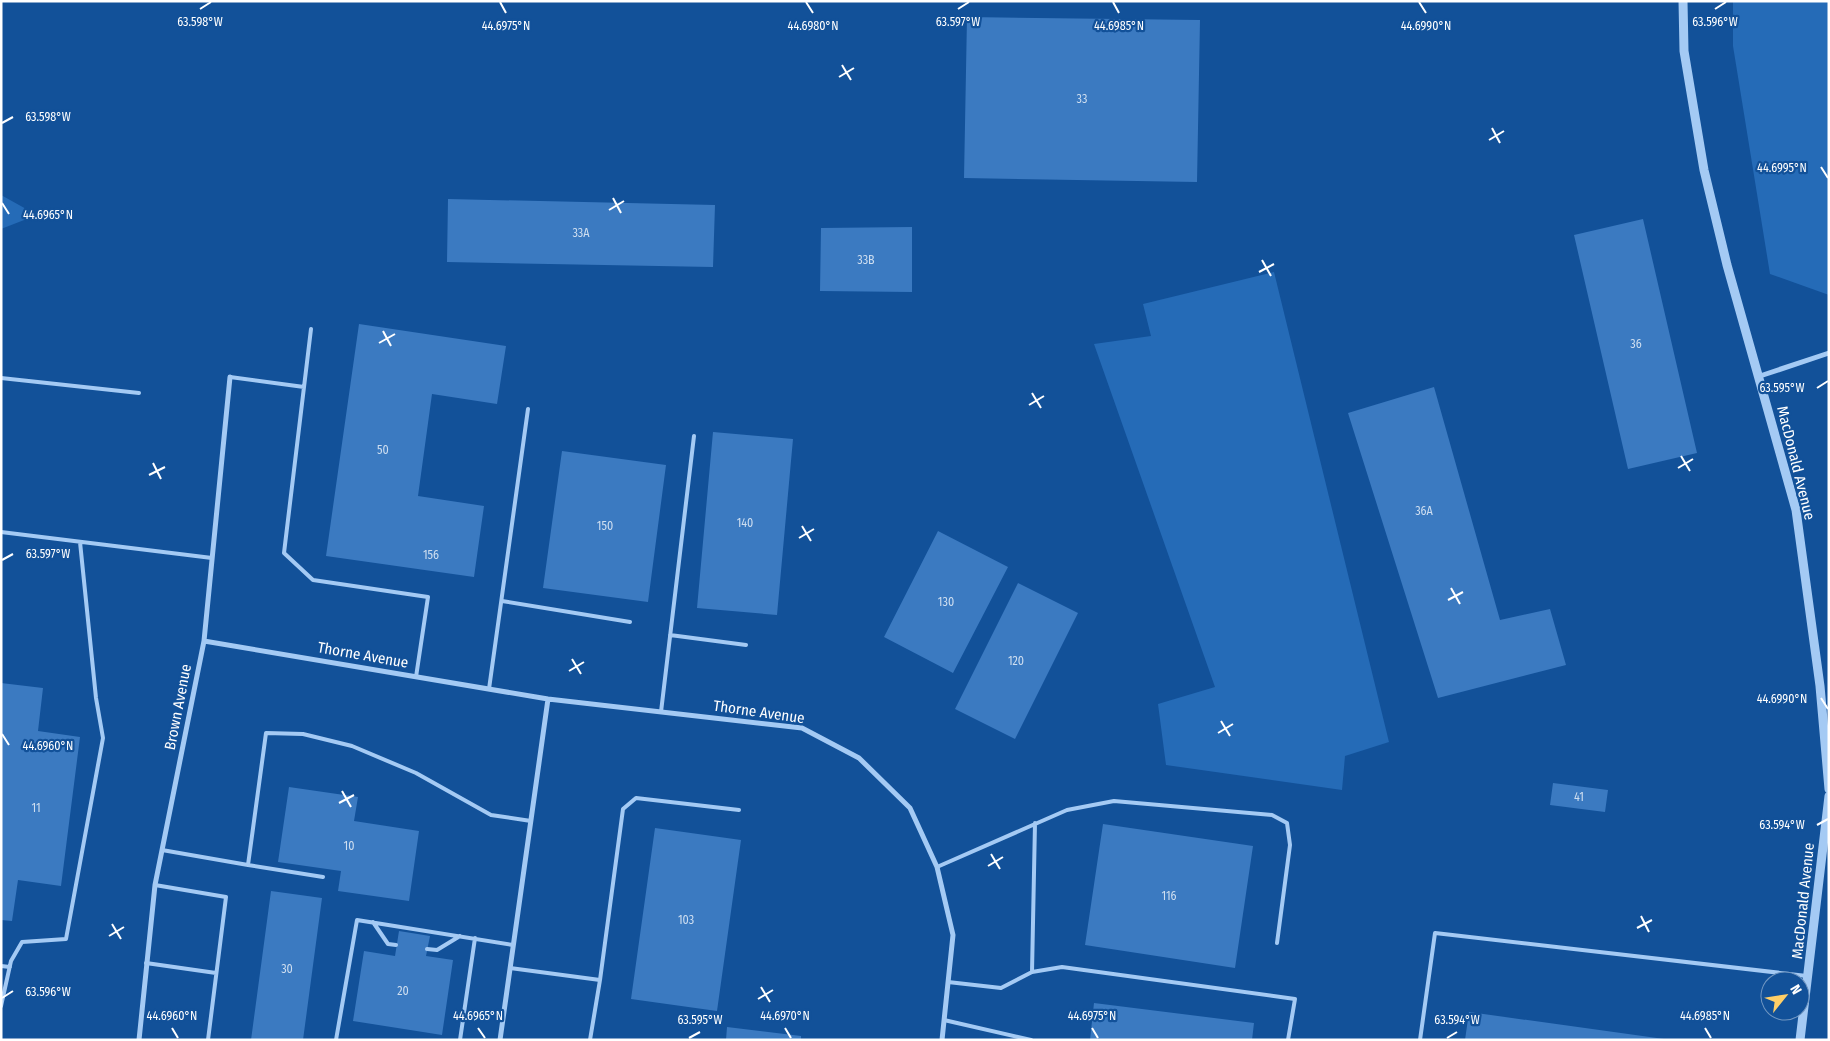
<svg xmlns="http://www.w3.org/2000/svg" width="1830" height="1041" viewBox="0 0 1830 1041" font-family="'Fira Sans Condensed',sans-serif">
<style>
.green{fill:#256bb7}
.building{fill:#3b7ac1}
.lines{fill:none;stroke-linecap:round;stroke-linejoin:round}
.service{stroke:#a4caf4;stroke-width:4}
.minor{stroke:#a4caf4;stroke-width:5}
.tertiary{stroke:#a4caf4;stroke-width:9}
.ticks{fill:none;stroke:#fff;stroke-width:2}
.labels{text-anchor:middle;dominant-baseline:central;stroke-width:4.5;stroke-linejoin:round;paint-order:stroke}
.number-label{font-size:12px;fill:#cedef0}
.street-label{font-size:15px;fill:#fff;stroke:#125199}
.ticks-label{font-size:12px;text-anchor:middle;fill:#fff;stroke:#125199;stroke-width:4.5;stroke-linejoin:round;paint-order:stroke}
</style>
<rect width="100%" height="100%" fill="#125199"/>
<path class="green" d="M 1733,1 L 1829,1 L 1829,295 L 1770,274 L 1733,46 Z
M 1,195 L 37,215 L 1,229 Z
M 1274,272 L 1389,742 L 1345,756 L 1342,790 L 1166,765 L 1158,704 L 1215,687 L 1094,344 L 1151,336 L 1143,304 Z"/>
<path class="building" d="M 967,17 L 1200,20 L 1197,182 L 964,178 Z
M 448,199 L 715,205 L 713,267 L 447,262 Z
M 1643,219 L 1697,453 L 1628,469 L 1574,235 Z
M 912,227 L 912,292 L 820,291 L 821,228 Z
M 359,324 L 506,346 L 497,404 L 432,394 L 418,496 L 484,506 L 474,577 L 326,556 Z
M 1434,387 L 1500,620 L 1550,609 L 1566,665 L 1438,698 L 1348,413 Z
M 713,432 L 793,439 L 777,615 L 697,608 Z
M 562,451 L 666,465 L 648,602 L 543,588 Z
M 938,531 L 1008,567 L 953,673 L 884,637 Z
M 1018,583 L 1078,613 L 1015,739 L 955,709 Z
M 1,683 L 43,688 L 38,731 L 80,737 L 61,886 L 18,880 L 12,921 L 1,920 Z
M 1553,783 L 1608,790 L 1605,812 L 1550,805 Z
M 289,787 L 358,797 L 354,821 L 419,831 L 409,901 L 338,891 L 341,871 L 278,862 Z
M 1103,824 L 1253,846 L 1235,968 L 1085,945 Z
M 655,828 L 741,840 L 717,1011 L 631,999 Z
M 271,891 L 322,898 L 303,1040 L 251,1040 Z
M 399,931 L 430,936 L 426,956 L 453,960 L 442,1035 L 353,1021 L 364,951 L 395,956 Z
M 1094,1003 L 1254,1023 L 1252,1040 L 1090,1040 Z
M 1469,1012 L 1664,1039 L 1664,1040 L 1465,1040 Z
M 727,1027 L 801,1036 L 801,1040 L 726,1040 Z"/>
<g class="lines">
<path class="service" d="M 311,329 L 284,553 L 313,580 L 428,597 L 416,677
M 230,377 L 304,387
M 1,378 L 139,393
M 1,532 L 212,558
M 502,601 L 630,622
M 670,635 L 746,645
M 489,689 L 528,409
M 661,712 L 694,436
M 1035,823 L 1032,972 L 1062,967 L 1295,999 L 1288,1040
M 162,850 L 248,865 L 266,733 L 303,734 L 352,746 L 416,773 L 491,815 L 531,821
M 248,865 L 323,877
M 937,867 L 1067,810 L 1114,801 L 1272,815 L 1287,823 L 1290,845 L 1277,943
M 155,885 L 226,897 L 208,1040
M 373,922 L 388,944 L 396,945
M 427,949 L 437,950 L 460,936
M 146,963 L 216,973
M 1,966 L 10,967
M 510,968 L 600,980 L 623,809 L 636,798 L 739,810
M 948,982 L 1001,988 L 1032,972
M 1,1006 L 11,961 L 22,942 L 66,939 L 103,738 L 96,698 L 80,542
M 944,1020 L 1031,1040
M 336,1040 L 357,920 L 513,945
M 460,1040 L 475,938
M 590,1040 L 600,980
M 1420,1040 L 1435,933 L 1807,976"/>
<path class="minor" d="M 1760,376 L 1829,353
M 204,641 L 548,699 L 802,728 L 859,758 L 910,808 L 937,867 L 953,935 L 942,1040
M 139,1040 L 155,885 L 204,641 L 230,377
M 500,1040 L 548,699"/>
<path class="tertiary" d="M 1683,1 L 1684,51 L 1704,170 L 1727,265 L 1796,510 L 1820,686 L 1829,789
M 1800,1040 L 1829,796"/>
</g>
<path class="ticks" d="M 500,2 L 506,13M 806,2 L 813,13M 1113,2 L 1119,13M 1419,2 L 1426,13M 200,9 L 211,2M 958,9 L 969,2M 1715,9 L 1726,2M 842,65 L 851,80M 839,77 L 854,68M 2,123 L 13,117M 1492,128 L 1500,143M 1489,140 L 1504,131M 1821,167 L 1828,178M 613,198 L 621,213M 2,203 L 9,214M 609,210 L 624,201M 1262,260 L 1271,276M 1259,272 L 1274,264M 383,331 L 391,346M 379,343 L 395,334M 1817,388 L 1828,381M 1032,393 L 1041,408M 1029,405 L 1044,396M 1681,456 L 1690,471M 153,463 L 161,479M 1678,468 L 1693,459M 149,475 L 165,467M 802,526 L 811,541M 799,538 L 814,529M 2,560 L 13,554M 1451,588 L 1460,604M 1448,600 L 1463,592M 572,659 L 581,674M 569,671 L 584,662M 1821,698 L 1828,709M 1221,721 L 1230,736M 1218,733 L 1233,724M 2,734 L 9,745M 342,791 L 351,807M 339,803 L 354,795M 1817,825 L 1828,819M 991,854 L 1000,869M 988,866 L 1003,857M 1641,916 L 1649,932M 112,924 L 121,939M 1637,928 L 1652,920M 109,936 L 124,927M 761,987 L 770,1002M 2,998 L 13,991M 758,999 L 773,990M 172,1028 L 178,1038M 478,1028 L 485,1038M 785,1028 L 791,1038M 1092,1028 L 1098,1038M 1705,1028 L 1711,1038M 689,1038 L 700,1032M 1447,1038 L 1457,1032"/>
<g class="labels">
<g class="number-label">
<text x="1082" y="99">33</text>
<text x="581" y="233">33A</text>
<text x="866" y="260">33B</text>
<text x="1636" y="344">36</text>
<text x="383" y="450">50</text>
<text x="1424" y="511">36A</text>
<text x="745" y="523">140</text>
<text x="605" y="526">150</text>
<text x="431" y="555">156</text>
<text x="946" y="602">130</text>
<text x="1016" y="661">120</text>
<text x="1579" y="797">41</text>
<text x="36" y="808">11</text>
<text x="349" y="846">10</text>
<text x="1169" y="896">116</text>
<text x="686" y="920">103</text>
<text x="287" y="969">30</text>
<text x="403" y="991">20</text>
</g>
<g class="street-label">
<text transform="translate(1796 463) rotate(76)">MacDonald Avenue</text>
<text transform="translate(363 655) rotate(10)">Thorne Avenue</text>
<text transform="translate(178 707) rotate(-79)">Brown Avenue</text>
<text transform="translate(759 712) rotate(8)">Thorne Avenue</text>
<text transform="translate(1803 901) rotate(-84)">MacDonald Avenue</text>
</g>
</g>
<g class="ticks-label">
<text x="200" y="26">63.598°W</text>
<text x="958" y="26">63.597°W</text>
<text x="1715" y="26">63.596°W</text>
<text x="506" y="30">44.6975°N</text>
<text x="813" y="30">44.6980°N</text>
<text x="1119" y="30">44.6985°N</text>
<text x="1426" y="30">44.6990°N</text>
<text x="48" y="121">63.598°W</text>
<text x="1782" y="172">44.6995°N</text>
<text x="48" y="219">44.6965°N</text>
<text x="1782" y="392">63.595°W</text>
<text x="48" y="558">63.597°W</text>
<text x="1782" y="703">44.6990°N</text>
<text x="48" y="750">44.6960°N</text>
<text x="1782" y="829">63.594°W</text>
<text x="48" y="996">63.596°W</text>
<text x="172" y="1020">44.6960°N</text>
<text x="478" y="1020">44.6965°N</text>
<text x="785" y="1020">44.6970°N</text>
<text x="1092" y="1020">44.6975°N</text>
<text x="1705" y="1020">44.6985°N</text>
<text x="700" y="1024">63.595°W</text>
<text x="1457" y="1024">63.594°W</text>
</g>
<rect width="1830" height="1041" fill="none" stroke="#ffffff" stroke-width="5"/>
<g transform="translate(1785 996) rotate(60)"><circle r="24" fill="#125199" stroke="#7197c2"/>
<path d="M0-4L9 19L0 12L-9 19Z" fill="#ffcf67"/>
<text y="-8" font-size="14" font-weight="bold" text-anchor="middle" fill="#ffffff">N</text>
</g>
</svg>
